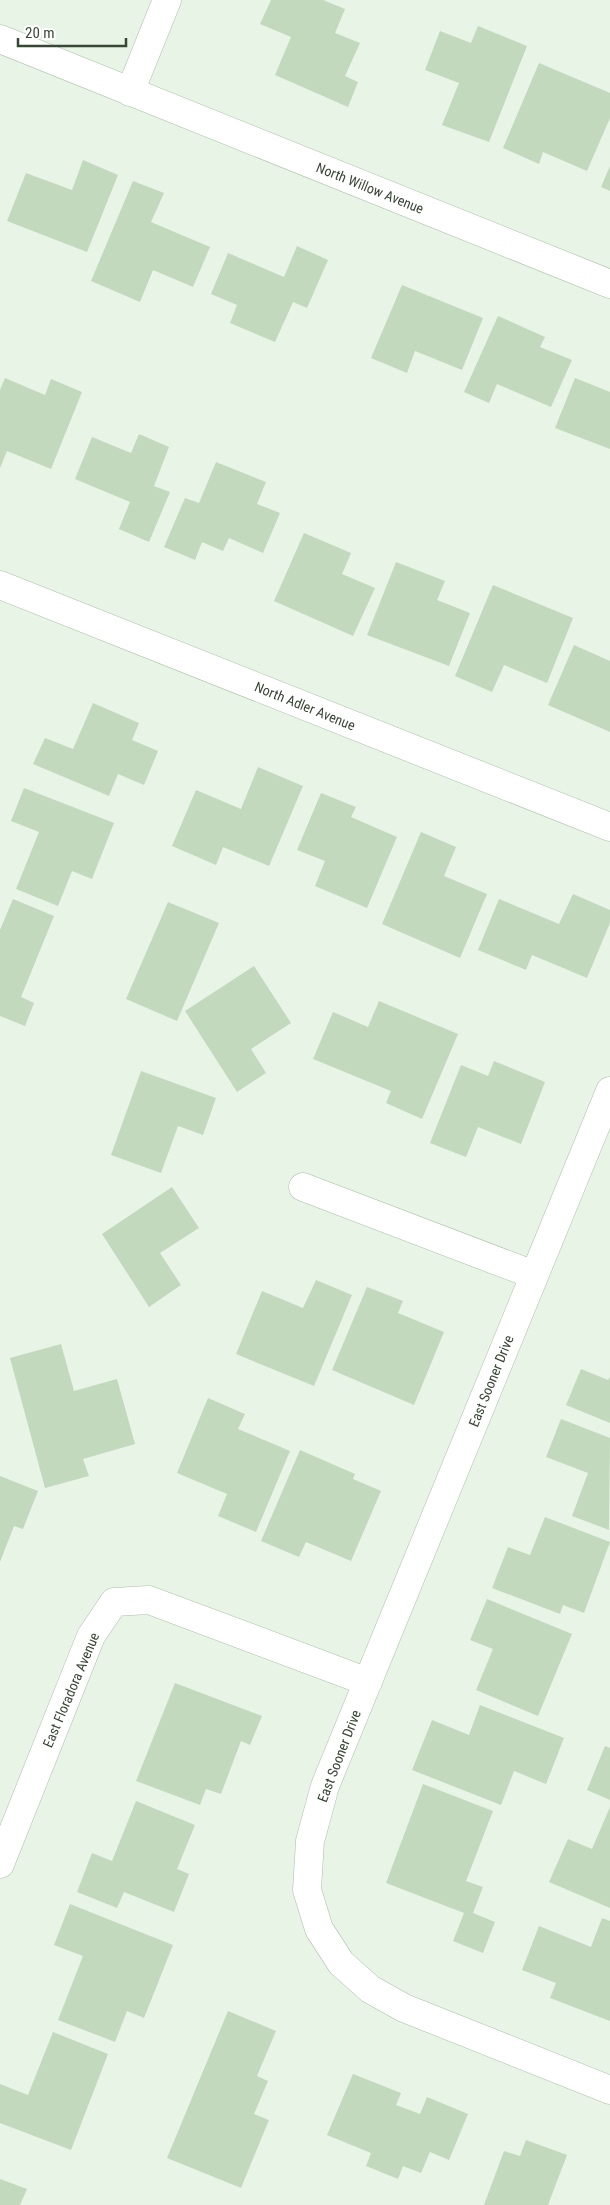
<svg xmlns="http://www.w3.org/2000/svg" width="610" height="2205" viewBox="0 0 610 2205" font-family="'Roboto Condensed',sans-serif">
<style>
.building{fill:#c3d9be}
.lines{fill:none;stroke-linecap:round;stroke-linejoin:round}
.minor-casing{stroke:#abc0a8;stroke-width:29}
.minor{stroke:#fff;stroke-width:28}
.labels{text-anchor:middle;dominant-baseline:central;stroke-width:4;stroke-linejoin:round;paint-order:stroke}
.street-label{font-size:14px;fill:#384735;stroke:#fff}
</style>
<rect width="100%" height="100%" fill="#e7f4e6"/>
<path class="building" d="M 271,0 L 323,0 L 345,9 L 335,33 L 360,43 L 345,76 L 358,82 L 348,107 L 275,75 L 291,37 L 260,24 Z
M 478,26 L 527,46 L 489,142 L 442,125 L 459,83 L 425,70 L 440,31 L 471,43 Z
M 539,63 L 610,93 L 610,118 L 587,171 L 543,152 L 539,164 L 503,148 Z
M 83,160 L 118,175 L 87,252 L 7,221 L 26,173 L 72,190 Z
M 610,166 L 610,191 L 601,187 Z
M 133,181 L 164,193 L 151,222 L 210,247 L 193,287 L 153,270 L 140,302 L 91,281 Z
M 297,246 L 328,260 L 307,308 L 293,302 L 275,342 L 230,323 L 237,305 L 211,294 L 228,253 L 284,277 Z
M 402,285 L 483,318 L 462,370 L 415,351 L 407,373 L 371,358 Z
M 498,316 L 545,337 L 540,347 L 572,360 L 551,407 L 497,384 L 489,403 L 464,392 Z
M 5,378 L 45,395 L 51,379 L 82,392 L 51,469 L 7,451 L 0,468 L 0,390 Z
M 575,378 L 610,392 L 610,449 L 555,428 Z
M 139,434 L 169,447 L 154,486 L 170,492 L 149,542 L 119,529 L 130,502 L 75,479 L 92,437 L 131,453 Z
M 216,462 L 266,482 L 257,504 L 280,513 L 263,553 L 229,538 L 223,551 L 202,542 L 195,560 L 164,547 L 185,498 L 199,503 Z
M 304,533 L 351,553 L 342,574 L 375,588 L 353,636 L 274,601 Z
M 396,562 L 445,581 L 437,600 L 470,613 L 449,666 L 367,635 Z
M 493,585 L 573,618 L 547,683 L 504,665 L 492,692 L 455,676 Z
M 574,645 L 610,661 L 610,732 L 548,705 Z
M 93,703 L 139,723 L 132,740 L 158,751 L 144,785 L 118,774 L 109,796 L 33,764 L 45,738 L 73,749 Z
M 258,767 L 303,786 L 269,866 L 223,847 L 216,865 L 172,846 L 196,790 L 241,809 Z
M 24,788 L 114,823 L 92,879 L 72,871 L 58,906 L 16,889 L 39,832 L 11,821 Z
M 321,793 L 356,807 L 351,817 L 397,837 L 367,908 L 315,886 L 325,861 L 297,850 Z
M 421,832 L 456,847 L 444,876 L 487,894 L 460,958 L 382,924 Z
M 573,894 L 610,910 L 610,923 L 587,978 L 532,955 L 526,970 L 478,950 L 499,899 L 559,924 Z
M 13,899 L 54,916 L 21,997 L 34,1003 L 25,1026 L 0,1016 L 0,930 Z
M 168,902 L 219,923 L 177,1021 L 126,999 Z
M 254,966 L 291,1023 L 251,1049 L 266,1073 L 237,1092 L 185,1011 Z
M 379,1001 L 458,1034 L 422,1119 L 386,1103 L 391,1091 L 313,1059 L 333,1012 L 368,1027 Z
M 494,1061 L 545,1082 L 521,1144 L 478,1127 L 466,1157 L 430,1143 L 461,1065 L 488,1076 Z
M 141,1071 L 216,1098 L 203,1135 L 178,1126 L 161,1173 L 111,1155 Z
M 172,1187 L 199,1228 L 160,1253 L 181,1285 L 149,1307 L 102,1234 Z
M 316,1280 L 352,1295 L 314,1386 L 236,1354 L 262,1291 L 303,1308 Z
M 367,1287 L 403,1301 L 398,1313 L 444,1332 L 414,1405 L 332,1370 Z
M 61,1344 L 74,1391 L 117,1379 L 135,1444 L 83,1459 L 89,1476 L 45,1488 L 10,1358 Z
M 581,1369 L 608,1380 L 610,1377 L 610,1423 L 566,1405 Z
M 208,1398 L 245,1414 L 238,1429 L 290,1451 L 256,1532 L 218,1516 L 227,1494 L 177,1473 Z
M 561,1419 L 610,1438 L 609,1530 L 572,1516 L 588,1473 L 546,1457 Z
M 300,1450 L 355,1474 L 353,1479 L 381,1491 L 351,1561 L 306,1542 L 299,1557 L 261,1541 Z
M 0,1476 L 38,1491 L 23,1529 L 14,1526 L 0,1562 Z
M 545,1517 L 610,1542 L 584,1613 L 563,1605 L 560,1614 L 492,1588 L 508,1547 L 530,1555 Z
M 487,1599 L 572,1634 L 538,1716 L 476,1690 L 493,1649 L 470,1640 Z
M 175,1683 L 262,1716 L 250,1745 L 241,1741 L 221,1794 L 206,1789 L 200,1805 L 136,1781 Z
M 480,1705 L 564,1738 L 546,1784 L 514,1771 L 501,1805 L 412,1770 L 432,1720 L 469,1735 Z
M 605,1746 L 610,1748 L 610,1800 L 587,1790 Z
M 423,1784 L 493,1811 L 466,1881 L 483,1887 L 473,1913 L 495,1922 L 483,1953 L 453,1941 L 464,1913 L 386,1883 Z
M 136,1801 L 195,1825 L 177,1869 L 189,1874 L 174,1912 L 124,1892 L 117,1908 L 77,1892 L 92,1853 L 112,1861 Z
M 610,1807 L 610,1908 L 549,1882 L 568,1839 L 592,1849 Z
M 70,1904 L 173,1945 L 144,2018 L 127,2011 L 115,2042 L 58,2020 L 83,1956 L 54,1945 Z
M 602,1918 L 610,1921 L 610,2021 L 550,1998 L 556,1983 L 522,1970 L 539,1926 L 591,1947 Z
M 228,2011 L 276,2031 L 257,2076 L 268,2081 L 254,2114 L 269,2120 L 241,2188 L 167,2158 Z
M 53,2032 L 108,2054 L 71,2150 L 0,2123 L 0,2084 L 28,2095 Z
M 353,2074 L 401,2093 L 396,2105 L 420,2114 L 427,2097 L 468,2114 L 449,2160 L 430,2152 L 421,2173 L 403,2166 L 398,2179 L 366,2166 L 371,2153 L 327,2135 Z
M 526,2140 L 567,2155 L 548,2205 L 484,2205 L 504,2151 L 520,2156 Z
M 0,2179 L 27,2189 L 20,2205 L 0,2205 Z"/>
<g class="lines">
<g class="minor-casing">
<path id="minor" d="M 0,39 L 610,284
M 130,92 L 167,0
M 0,585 L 610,827
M 610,1091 L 325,1786 L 310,1841 L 307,1890 L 319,1929 L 341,1963 L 370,1989 L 404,2008 L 610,2090
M 303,1187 L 534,1275
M 0,1864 L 91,1636 L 114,1602 L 149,1600 L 368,1682"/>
</g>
<use href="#minor" class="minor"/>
</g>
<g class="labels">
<g class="street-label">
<text transform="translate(370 188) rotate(22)">North Willow Avenue</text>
<text transform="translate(305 706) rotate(22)">North Adler Avenue</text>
<text transform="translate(491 1381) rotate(-68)">East Sooner Drive</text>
<text transform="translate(71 1690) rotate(-67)">East Floradora Avenue</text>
<text transform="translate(339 1756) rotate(-69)">East Sooner Drive</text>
</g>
</g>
<path d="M18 38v8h108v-8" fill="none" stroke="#384735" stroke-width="2.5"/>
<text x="25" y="38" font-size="15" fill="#384735" stroke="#ffffff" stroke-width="4" paint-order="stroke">20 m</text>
</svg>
